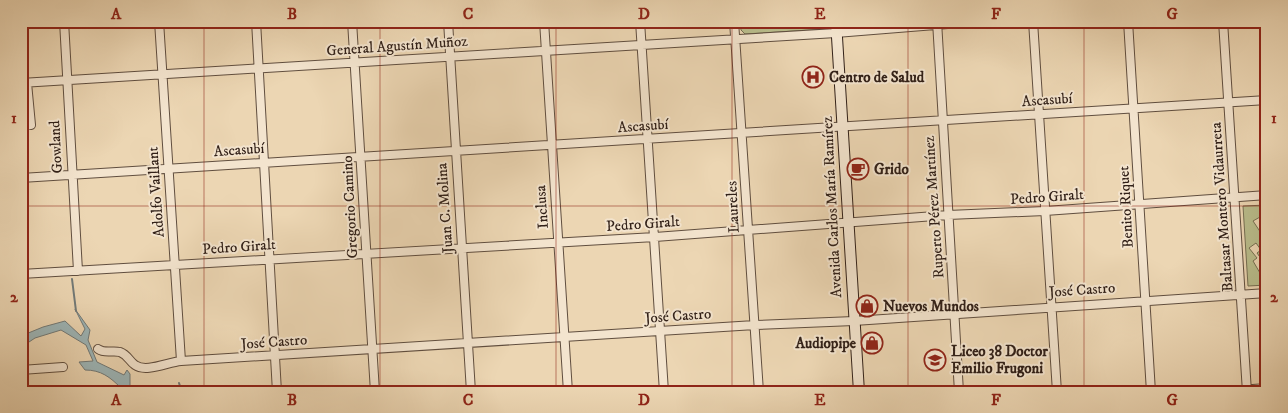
<svg xmlns="http://www.w3.org/2000/svg" width="1288" height="413" viewBox="0 0 1288 413" font-family="'IM FELL DW Pica',serif">
<style>
.green{fill:#b9bd8c;stroke:#756e52}
.water{fill:#9db6b8;stroke:#727a78}
.lines{fill:none;stroke-linecap:round;stroke-linejoin:round}
.stream{stroke:#727a78;stroke-width:2}
.street-casing{stroke:#604e3f;stroke-width:10}
.secondary-casing{stroke:#312018;stroke-width:12}
.street{stroke:#f3e4ce;stroke-width:8}
.secondary{stroke:#f3e4ce;stroke-width:10}
.grid{fill:none;stroke:#8f2418;stroke-width:1;stroke-opacity:0.55}
.labels{text-anchor:middle;dominant-baseline:central;stroke-width:4;stroke-linejoin:round;paint-order:stroke}
.street-label{font-size:15px;fill:#312018;stroke:#f3e4ce}
.poi-label{font-size:15px;font-weight:bold;fill:#312018;stroke:#f3e4ce;text-anchor:start}
.neatline{fill:none;stroke:#8f2418;stroke-width:2}
.grid-label{font-size:16px;text-anchor:middle;font-weight:bold;fill:#8f2418}
</style>
<rect width="100%" height="100%" fill="#ecd6b3"/>
<filter id="stains"><feTurbulence type="fractalNoise" baseFrequency=".004" numOctaves="4"/><feColorMatrix values="0 0 0 0 .2 0 0 0 0 .09 0 0 0 0 .02 0 0 0 .5 -.17"/></filter>
<radialGradient id="worn" r=".72"><stop offset=".6" stop-color="#630" stop-opacity="0"/><stop offset="1" stop-color="#630" stop-opacity=".3"/></radialGradient>
<path class="green" d="M 740,21 L 830,21 L 828,28 L 825,29 L 745,34 L 741,30 Z
M 1267,205 L 1267,227 L 1260,217 L 1253,221 L 1267,242 L 1267,267 L 1257,253 L 1261,250 L 1256,243 L 1249,248 L 1257,258 L 1253,261 L 1267,285 L 1248,286 L 1243,206 Z"/>
<path class="water" d="M 75,309 L 90,330 L 88,340 L 97,362 L 124,375 L 127,370 L 130,374 L 130,392 L 121,392 L 121,388 C 110,377 101,370 85,370 L 79,362 L 93,361 L 86,345 L 61,330 L 35,338 L 26,344 L 21,343 L 21,336 L 43,327 L 65,321 L 81,336 L 85,329 Z"/>
<g class="lines">
<path class="stream" d="M 72,279 L 76,311
M 179,383 L 182,392"/>
<g class="street-casing">
<path id="street" d="M 64,21 L 78,271
M 159,21 L 181,361
M 256,21 L 277,392
M 352,21 L 375,392
M 448,21 L 471,392
M 544,21 L 568,392
M 640,21 L 664,392
M 734,21 L 759,392
M 937,21 L 959,392
M 1033,21 L 1057,392
M 1128,21 L 1151,392
M 1223,21 L 1247,392
M 21,83 L 836,33 L 985,21
M 27,83 L 31,125
M 21,178 L 1267,100
M 21,274 L 655,237 L 948,215 L 1045,211 L 1267,195
M 98,349 C 105,354 112,350 120,352 C 128,355 129,361 135,365 C 146,373 168,362 181,361 L 755,325 L 854,321 L 1267,293
M 21,370 L 63,367
M 1210,392 L 1267,388"/>
</g>
<g class="secondary-casing">
<path id="secondary" d="M 836,21 L 859,392"/>
</g>
<use href="#street" class="street"/>
<use href="#secondary" class="secondary"/>
</g>
<path class="grid" d="M 204,21 L 204,392M 380,21 L 380,392M 556,21 L 556,392M 732,21 L 732,392M 908,21 L 908,392M 1084,21 L 1084,392M 21,206 L 1267,206"/>
<defs>
<g id="hospital-ring" transform="scale(1.125)"><circle r="9.5" fill="#f3e4ce" stroke="#8f2418" stroke-width="1.5"/><path d="M-5-5h3v3.5h4V-5h3V5h-3V1.5h-4V5h-3Z" fill="#8f2418"/></g>
<g id="cafe-ring" transform="scale(1.125)"><circle r="9.5" fill="#f3e4ce" stroke="#8f2418" stroke-width="1.5"/><path d="M-5.5-4.5H6V0H3Q3 3.5 0 3.5H-2.5Q-5.5 3.5-5.5 0ZM3-3.2v2h1.7v-2ZM-6 4.5H4V6H-6Z" fill="#8f2418"/></g>
<g id="shop-ring" transform="scale(1.125)"><circle r="9.5" fill="#f3e4ce" stroke="#8f2418" stroke-width="1.5"/><path d="M-5-2.5h2.3a2.7 3.5 0 0 1 5.4 0H5L5.5 6h-11ZM-1.5-2.5h3a1.5 2.3 0 0 0-3 0Z" fill="#8f2418"/></g>
<g id="school-ring" transform="scale(1.125)"><circle r="9.5" fill="#f3e4ce" stroke="#8f2418" stroke-width="1.5"/><path d="M0-5L7-2L0 1L-7-2ZM-4 1L0 2.5L4 1V4Q0 6-4 4Z" fill="#8f2418"/></g>
</defs>
<g fill-rule="evenodd">
<use href="#hospital-ring" x="813" y="77"/>
<use href="#cafe-ring" x="858" y="169"/>
<use href="#shop-ring" x="867" y="306"/>
<use href="#shop-ring" x="872" y="343"/>
<use href="#school-ring" x="935" y="360"/>
</g>
<g class="labels">
<g class="street-label">
<text transform="translate(397 46) rotate(-4)">General Agustín Muñoz</text>
<text transform="translate(1047 100) rotate(-4)">Ascasubí</text>
<text transform="translate(643 126) rotate(-4)">Ascasubí</text>
<text transform="translate(56 147) rotate(-93)">Gowland</text>
<text transform="translate(239 150) rotate(-4)">Ascasubí</text>
<text transform="translate(156 192) rotate(-94)">Adolfo Vaillant</text>
<text transform="translate(1047 197) rotate(-4)">Pedro Giralt</text>
<text transform="translate(350 207) rotate(-93)">Gregorio Camino</text>
<text transform="translate(542 207) rotate(-94)">Inclusa</text>
<text transform="translate(733 207) rotate(-93)">Laureles</text>
<text transform="translate(832 207) rotate(-93)">Avenida Carlos María Ramírez</text>
<text transform="translate(934 207) rotate(-94)">Ruperto Pérez Martínez</text>
<text transform="translate(1126 207) rotate(-93)">Benito Riquet</text>
<text transform="translate(1222 207) rotate(-94)">Baltasar Montero Vidaurreta</text>
<text transform="translate(445 208) rotate(-94)">Juan C. Molina</text>
<text transform="translate(643 224) rotate(-4)">Pedro Giralt</text>
<text transform="translate(239 247) rotate(-4)">Pedro Giralt</text>
<text transform="translate(1082 290) rotate(-4)">José Castro</text>
<text transform="translate(678 316) rotate(-4)">José Castro</text>
<text transform="translate(274 342) rotate(-4)">José Castro</text>
</g>
<g class="poi-label">
<text x="829" y="77">Centro de Salud</text>
<text x="874" y="169">Grido</text>
<text x="883" y="306">Nuevos Mundos</text>
<text x="856" y="343" text-anchor="end">Audiopipe</text>
<text x="951" y="351">Liceo 38 Doctor<tspan x="951" dy="17">Emilio Frugoni</tspan></text>
</g>
</g>
<rect width="1288" height="413" fill="none" stroke="#ecd6b3" stroke-width="55"/>
<rect x="28" y="28" width="1232" height="358" class="neatline"/>
<g class="grid-label">
<text x="116" y="19">A</text>
<text x="292" y="19">B</text>
<text x="468" y="19">C</text>
<text x="644" y="19">D</text>
<text x="820" y="19">E</text>
<text x="996" y="19">F</text>
<text x="1172" y="19">G</text>
<text x="14" y="123">1</text>
<text x="1274" y="123">1</text>
<text x="14" y="302">2</text>
<text x="1274" y="302">2</text>
<text x="116" y="405">A</text>
<text x="292" y="405">B</text>
<text x="468" y="405">C</text>
<text x="644" y="405">D</text>
<text x="820" y="405">E</text>
<text x="996" y="405">F</text>
<text x="1172" y="405">G</text>
</g>
<rect width="100%" height="100%" filter="url(#stains)"/>
<rect width="100%" height="100%" fill="url(#worn)"/>
</svg>
